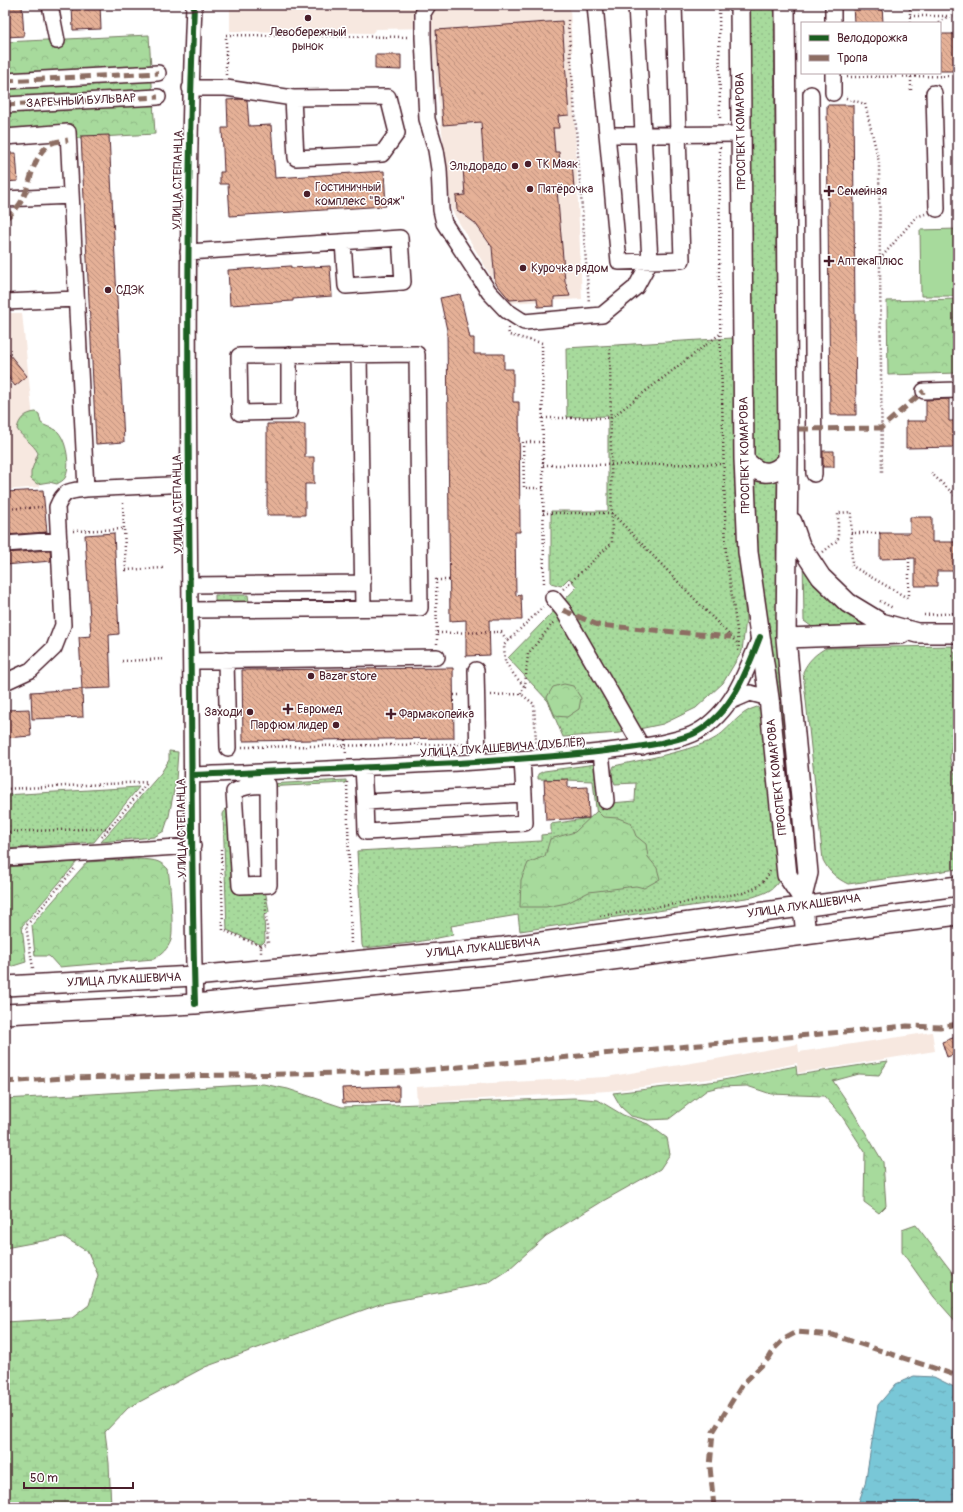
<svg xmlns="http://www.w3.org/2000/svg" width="963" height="1512" viewBox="0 0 963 1512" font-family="Pangolin,sans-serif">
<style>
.built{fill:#f7e8e0}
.grass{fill:url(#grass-dots);stroke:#787c64}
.forest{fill:url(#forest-crowns);stroke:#787c64}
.wetland{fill:url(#wetland-marsh);stroke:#787c64}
.pitch{fill:#a7da9c;stroke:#787c64}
.water{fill:url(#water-ripples);stroke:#668492}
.building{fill:url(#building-back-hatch);stroke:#4a1f2b}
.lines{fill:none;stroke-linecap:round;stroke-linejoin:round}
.minor-casing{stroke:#4a1f2b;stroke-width:18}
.major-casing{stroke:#4a1f2b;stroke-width:22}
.path{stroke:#4a1f2b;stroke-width:2.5;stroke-dasharray:1 3;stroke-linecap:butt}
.minor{stroke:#fff;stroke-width:15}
.major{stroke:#fff;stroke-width:19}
.quiet{stroke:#8d6e63;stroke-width:5;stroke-dasharray:10 5;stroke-linecap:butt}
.cycleway-casing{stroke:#fff;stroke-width:8}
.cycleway{stroke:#1b5e20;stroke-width:6}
.poi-dot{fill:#4a1f2b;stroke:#fff;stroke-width:1.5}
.labels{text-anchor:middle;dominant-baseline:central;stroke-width:3;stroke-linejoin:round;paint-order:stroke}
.poi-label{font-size:12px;fill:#4a1f2b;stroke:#fff;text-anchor:start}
.street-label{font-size:12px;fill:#4a1f2b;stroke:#fff}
</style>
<defs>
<pattern id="grass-dots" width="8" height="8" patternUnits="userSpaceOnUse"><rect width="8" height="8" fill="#a7da9c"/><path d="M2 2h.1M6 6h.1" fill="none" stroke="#91bb87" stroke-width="1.8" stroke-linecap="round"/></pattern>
<pattern id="forest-crowns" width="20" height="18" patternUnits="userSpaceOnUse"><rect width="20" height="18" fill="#a7da9c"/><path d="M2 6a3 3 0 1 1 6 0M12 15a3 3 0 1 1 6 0" fill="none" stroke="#91bb87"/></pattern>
<pattern id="wetland-marsh" width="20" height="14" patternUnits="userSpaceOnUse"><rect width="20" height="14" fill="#a7da9c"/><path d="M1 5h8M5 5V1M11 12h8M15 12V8" fill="none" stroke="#91bb87"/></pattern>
<pattern id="water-ripples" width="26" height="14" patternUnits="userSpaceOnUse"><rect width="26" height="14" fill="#79c7d7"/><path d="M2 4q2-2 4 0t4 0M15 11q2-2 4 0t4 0" fill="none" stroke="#6aaab9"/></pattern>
<pattern id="building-back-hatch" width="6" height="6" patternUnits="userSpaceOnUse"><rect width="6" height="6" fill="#e5b197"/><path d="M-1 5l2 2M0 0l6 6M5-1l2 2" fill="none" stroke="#bc8f7b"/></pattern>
</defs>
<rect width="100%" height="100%" fill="#fff"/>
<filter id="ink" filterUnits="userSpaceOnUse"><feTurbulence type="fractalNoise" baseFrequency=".025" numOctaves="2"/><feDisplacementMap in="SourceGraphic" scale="8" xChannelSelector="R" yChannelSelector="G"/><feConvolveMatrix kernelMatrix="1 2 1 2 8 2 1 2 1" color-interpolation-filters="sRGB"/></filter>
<g filter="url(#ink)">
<path class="built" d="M 230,5 L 574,5 L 570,7 L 582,299 L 507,303 L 451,209 L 430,28 L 376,29 L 372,33 L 230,31 Z
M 5,313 L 22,313 L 40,487 L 5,490 Z
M 932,1032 L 935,1051 L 798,1073 L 797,1063 L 734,1076 L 608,1091 L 417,1103 L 416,1087 L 606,1077 L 716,1059 L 798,1044 L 799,1052 Z"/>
<path class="grass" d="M 749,5 L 774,5 L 778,451 L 776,547 L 779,648 L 801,875 L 796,876 L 756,553 L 752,451 Z
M 733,338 L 738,537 L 746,619 L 742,651 L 723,683 L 696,708 L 663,724 L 620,733 L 563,737 L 548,701 L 508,658 L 577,587 L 569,578 L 561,586 L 551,583 L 551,511 L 608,511 L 608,416 L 567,417 L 566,348 Z
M 803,556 C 818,577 844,619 870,626 L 815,629 L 804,621 Z
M 215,595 L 248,595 L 249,602 L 215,603 Z
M 952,646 C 962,666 957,711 954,734 C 953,741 950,751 950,758 C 951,764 954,774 958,778 L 958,869 L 848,884 C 836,878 829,872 823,860 L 803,672 C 808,661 815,654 826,648 Z
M 757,707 L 762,711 L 782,875 C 775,890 768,892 753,897 L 520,931 L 518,915 L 451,926 L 453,935 L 412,943 L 363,948 L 362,945 L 357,851 L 541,841 L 541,835 L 551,834 L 551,824 L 597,817 L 593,781 L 538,779 L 538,774 L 544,771 L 596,764 L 611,803 L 635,801 L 636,783 L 615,784 C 612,778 611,772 614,766 C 645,759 681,753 710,741 C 728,733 737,712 757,707 Z
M 169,751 L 178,752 L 176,780 L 169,816 L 164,831 L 154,837 L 101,842 L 161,773 L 169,760 Z
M 346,780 L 346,783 L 264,787 L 249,785 Z
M 139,787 L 94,842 L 5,849 L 5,795 Z
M 230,801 L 240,886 L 265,886 C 265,895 268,902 269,912 L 264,915 L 265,941 L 262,944 L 259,944 L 227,930 L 223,814 Z"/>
<path class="forest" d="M 149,35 L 155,134 L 5,142 L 5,42 Z
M 958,299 L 958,373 L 888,375 L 887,301 Z
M 36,412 L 39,414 L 41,423 C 46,427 51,427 56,430 C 67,439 71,467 65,478 C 63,481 60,482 57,484 L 49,482 L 37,484 L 31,479 L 31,472 L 38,453 C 33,443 23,439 17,429 C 19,419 25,413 36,412 Z
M 564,684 L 573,686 L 581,698 L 579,709 L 567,717 L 555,716 L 547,697 L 553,687 Z
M 597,811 L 603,817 L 618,818 L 631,823 L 636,836 L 646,844 L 648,857 L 657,868 L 660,879 L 644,888 L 636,886 L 589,892 L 567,903 L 546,907 L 520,907 L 521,880 L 528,863 L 545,856 L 550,839 L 575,832 Z
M 139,859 C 151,860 159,859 168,869 C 170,880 174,931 171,940 C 168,949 162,954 154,959 L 59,967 L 49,956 L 35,956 L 32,925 L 87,862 Z
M 77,862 L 22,926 L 26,962 L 13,966 L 5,967 L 5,867 Z
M 888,1061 L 879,1075 L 859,1074 L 833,1081 L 846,1100 L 883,1162 L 886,1206 L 879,1213 L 864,1202 L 865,1152 L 841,1115 L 824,1096 L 771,1094 L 747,1086 L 719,1087 L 707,1090 L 669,1119 L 648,1120 L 631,1116 L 621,1107 L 613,1093 L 718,1081 L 796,1066 L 797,1075 Z
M 916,1225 L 958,1280 L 958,1324 L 934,1297 L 902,1252 L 902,1230 Z"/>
<path class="wetland" d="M 263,1084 L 288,1089 L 342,1107 L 574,1098 L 598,1100 L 623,1115 L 648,1124 L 667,1138 L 670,1154 L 660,1169 L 603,1201 L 546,1236 L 509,1269 L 488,1283 L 380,1304 L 205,1367 L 128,1408 L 105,1432 L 109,1463 L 111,1507 L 5,1507 L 5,1322 L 72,1318 L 89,1305 L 98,1275 L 88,1252 L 64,1237 L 5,1248 L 5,1099 Z"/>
<path class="pitch" d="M 958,229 L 958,296 L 921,296 L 920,230 Z"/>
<path class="water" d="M 914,1376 L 934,1377 L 958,1389 L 958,1507 L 857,1507 L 865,1484 L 878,1405 L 896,1384 Z"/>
<path class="building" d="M 5,5 L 22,5 L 24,36 L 6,37 Z
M 72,5 L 100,5 L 101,29 L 73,30 Z
M 853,5 L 882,5 L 883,23 L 854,23 Z
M 562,21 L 569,115 L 558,116 L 559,128 L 553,128 L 555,152 L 559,152 L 560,162 L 572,161 L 574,189 L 557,190 L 565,281 L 570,296 L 554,297 L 554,306 L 538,307 L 537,298 L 510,300 L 495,282 L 492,247 L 475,223 L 457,210 L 456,196 L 465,195 L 463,168 L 484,167 L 481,122 L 443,125 L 436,30 Z
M 940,34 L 958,34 L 958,71 L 940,71 Z
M 375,55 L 401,55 L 401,70 L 375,69 Z
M 241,99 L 247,100 L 249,126 L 271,125 L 275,178 L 384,171 L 386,206 L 230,216 L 228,184 L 220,184 L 220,172 L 224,172 L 222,128 L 228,128 L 227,100 Z
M 827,105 L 853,105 L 856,415 L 830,415 Z
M 109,135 L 124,442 L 96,444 L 81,136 Z
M 5,153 L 16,153 L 18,181 L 5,182 Z
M 291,266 L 291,268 L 330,266 L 332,296 L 293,299 L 293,301 L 230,305 L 228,270 Z
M 460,294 L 470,338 L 474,338 L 474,354 L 504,354 L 504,369 L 513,369 L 513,402 L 519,402 L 520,532 L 515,532 L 516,596 L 521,595 L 522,620 L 489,620 L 490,655 L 466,656 L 466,620 L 450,621 L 447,330 L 440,298 Z
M 5,349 L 27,376 L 15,386 L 5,373 Z
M 949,399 L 949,421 L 958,421 L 958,447 L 906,448 L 906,421 L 926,421 L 926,400 Z
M 267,424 L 305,424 L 305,457 L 314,457 L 314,484 L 305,484 L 305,515 L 267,515 Z
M 823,451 L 834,451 L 834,467 L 823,467 Z
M 43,490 L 47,532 L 5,535 L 5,492 Z
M 910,517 L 932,517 L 932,542 L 958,542 L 958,571 L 937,571 L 937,586 L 915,586 L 915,558 L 880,559 L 880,533 L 910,533 Z
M 114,533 L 119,634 L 109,635 L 111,688 L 82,689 L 79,637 L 91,636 L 85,535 Z
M 50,550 L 51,561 L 5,565 L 5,553 Z
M 453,668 L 454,738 L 243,741 L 242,670 Z
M 82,689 L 83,717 L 32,719 L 31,692 Z
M 29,709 L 31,736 L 5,738 L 5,710 Z
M 568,779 L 568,788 L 588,787 L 589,818 L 546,820 L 544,780 Z
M 958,1036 L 958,1053 L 947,1057 L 942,1042 Z
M 399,1086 L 399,1101 L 343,1103 L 342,1088 Z"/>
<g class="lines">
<g class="minor-casing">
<path id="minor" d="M 50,5 L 57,41
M 194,5 C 186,206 188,406 190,607 C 192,739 191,872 195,1004
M 428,5 L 423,13 L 423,38 L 427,119 L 436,150 L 439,169 L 441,210 L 444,223 L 489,292 L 507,311 L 524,322 L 602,315 L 636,287 L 650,261 L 636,5
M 595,5 L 619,262 L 682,260 L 674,5
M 833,5 L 833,23
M 833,73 L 833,93
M 5,81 L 158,73
M 190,88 L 226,88 L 293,98 L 388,97 L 397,133 L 382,154 L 296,158 L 293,98
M 934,93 L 937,209
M 811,94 L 814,474
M 5,105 L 158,97
M 607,135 L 742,134
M 5,137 L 68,132 L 86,489
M 5,199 L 71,196
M 188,252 L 400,238 L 403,282 L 346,286 L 343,242
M 5,302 L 76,299
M 359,355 L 363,608
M 924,391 L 958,390
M 5,544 L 59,540
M 190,585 L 363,583
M 553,598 L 563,610 L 642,747
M 190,610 L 420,608 L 417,354 L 239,356 L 240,413 L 289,412 L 289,355
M 226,660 L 228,748
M 191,661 L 437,657
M 476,670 L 478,761
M 5,682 L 31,670 L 54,648 L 63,625 L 57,507 C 64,490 69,491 86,489 L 189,484
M 729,702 L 750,693 L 769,698
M 601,752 L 606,801
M 363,767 L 365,802 L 524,794 L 522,759
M 192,775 C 317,769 443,766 568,755 C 599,752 630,749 661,743 C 673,740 687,738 697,732 C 732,712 746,673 760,637
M 268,785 L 269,885 L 240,886 L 234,792 C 244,785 256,786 268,785 Z
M 365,802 L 366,832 L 525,823 L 524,794
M 5,858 L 193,846"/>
</g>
<g class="major-casing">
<path id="major" d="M 740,5 L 744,459 L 748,552 L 769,698 L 787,875 L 802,897
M 785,5 L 788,455 L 786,638 L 808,873 L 802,897 L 806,935
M 744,459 C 758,476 773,477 788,460
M 792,522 L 800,545 L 821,577 L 848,603 L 881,623 L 917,633 L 958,633
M 786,638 L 901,634
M 5,986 L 194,976 L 503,947 L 958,886
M 5,1014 L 195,1004 L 504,974 L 958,915"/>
</g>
<path class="path" d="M 719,5 L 720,120
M 910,5 L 910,23
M 910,16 L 958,16
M 568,20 L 589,303
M 939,23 L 948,16
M 911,73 L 911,93
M 226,75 L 226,35 L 410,37
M 847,77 L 958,76
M 846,98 L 865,104 L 879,162 L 882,474
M 720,147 L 719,279 L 726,555 L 739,644 L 738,651
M 880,259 L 916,217 L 925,214
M 508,328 L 509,335 L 542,343 L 544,587
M 543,418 L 611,418 L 720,334
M 543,442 L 523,442 L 524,488 L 543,488
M 543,465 L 723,464
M 931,473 L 958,498
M 123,503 L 124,529
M 5,509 L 42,507
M 543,513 L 612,513 L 738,644
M 73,531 L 124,529 L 126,570 L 163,568
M 851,533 L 880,533
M 823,552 L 838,540 L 838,513 L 851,512 L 852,566 L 909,599
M 909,558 L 909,598
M 563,589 L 612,543 L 610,349
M 880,601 L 893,608
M 924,615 L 958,613
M 437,633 L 501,632 L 508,641 L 543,607
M 508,641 L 504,645 L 505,661 L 514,675 L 524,686
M 437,644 L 436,580 L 450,580
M 122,661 L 165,659
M 521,694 L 525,686 L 528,654 L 553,623
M 454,695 L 462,695
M 491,695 L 521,694 L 534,704 L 536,743
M 345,740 L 346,755
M 242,747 L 464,744
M 347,782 L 351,945
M 5,789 L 147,782
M 5,832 L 110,828
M 102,837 L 148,782
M 221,849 L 223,930 L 261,946 L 261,953
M 600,916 L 743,893 C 757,888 763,885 770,871
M 261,946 L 268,943 L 265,898
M 33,968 L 26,926 L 75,868"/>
<use href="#minor" class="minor"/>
<use href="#major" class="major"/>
<path class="quiet" d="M 5,81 L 158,73
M 5,105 L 158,97
M 5,219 C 12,213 19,207 23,198 C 32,181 32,156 50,144 C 55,141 63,141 68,140
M 799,429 L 881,428 L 924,391
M 563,610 L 598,625 L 731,637
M 5,1082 L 65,1078 L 405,1072 L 853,1031 L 907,1026 L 940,1027 L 958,1024
M 714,1507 L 710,1467 L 713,1432 L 742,1385 L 769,1358 L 775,1348 L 784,1339 L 797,1332 L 833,1335 L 958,1376"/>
<g class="cycleway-casing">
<path id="cycleway" d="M 194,5 C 186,206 188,406 190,607 C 192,739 191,872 195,1004
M 192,775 C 317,769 443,766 568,755 C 599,752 630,749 661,743 C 673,740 687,738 697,732 C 732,712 746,673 760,637"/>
</g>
<use href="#cycleway" class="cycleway"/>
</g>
</g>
<g class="poi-dot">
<circle cx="308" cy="18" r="4"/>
<circle cx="528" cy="164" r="4"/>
<circle cx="515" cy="166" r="4"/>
<circle cx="530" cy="189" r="4"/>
<path d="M827 185h4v4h4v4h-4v4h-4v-4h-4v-4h4z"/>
<circle cx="307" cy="194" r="4"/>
<path d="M827 255h4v4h4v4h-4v4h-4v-4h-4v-4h4z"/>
<circle cx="523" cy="268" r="4"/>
<circle cx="108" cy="290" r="4"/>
<circle cx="311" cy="676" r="4"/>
<path d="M286 703h4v4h4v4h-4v4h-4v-4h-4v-4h4z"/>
<circle cx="250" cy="712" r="4"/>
<path d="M389 708h4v4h4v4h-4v4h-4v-4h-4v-4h4z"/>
<circle cx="336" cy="725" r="4"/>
</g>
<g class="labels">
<g class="poi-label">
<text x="308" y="32" text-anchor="middle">Левобережный<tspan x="308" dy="14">рынок</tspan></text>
<text x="536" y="164">ТК Маяк</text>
<text x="507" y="166" text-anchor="end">Эльдорадо</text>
<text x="315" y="187">Гостиничный<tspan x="315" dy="14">комплекс "Вояж"</tspan></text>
<text x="538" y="189">Пятёрочка</text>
<text x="837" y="191">Семейная</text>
<text x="837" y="261">АптекаПлюс</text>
<text x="531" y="268">Курочка рядом</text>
<text x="116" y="290">СДЭК</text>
<text x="319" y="676">Bazar store</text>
<text x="297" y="709">Евромед</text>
<text x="242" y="712" text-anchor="end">Заходи</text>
<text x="399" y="714">Фармакопейка</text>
<text x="328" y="725" text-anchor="end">Парфюм лидер</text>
</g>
<g class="street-label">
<text transform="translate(81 101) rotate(-3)">ЗАРЕЧНЫЙ БУЛЬВАР</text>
<text transform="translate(741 131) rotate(-91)">ПРОСПЕКТ КОМАРОВА</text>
<text transform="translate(178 180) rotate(-89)">УЛИЦА СТЕПАНЦА</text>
<text transform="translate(745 455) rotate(-91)">ПРОСПЕКТ КОМАРОВА</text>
<text transform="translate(178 504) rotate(-91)">УЛИЦА СТЕПАНЦА</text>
<text transform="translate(503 748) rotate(-4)">УЛИЦА ЛУКАШЕВИЧА (ДУБЛЁР)</text>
<text transform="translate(777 777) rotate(-96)">ПРОСПЕКТ КОМАРОВА</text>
<text transform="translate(182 828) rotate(-91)">УЛИЦА СТЕПАНЦА</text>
<text transform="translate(804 906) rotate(-8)">УЛИЦА ЛУКАШЕВИЧА</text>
<text transform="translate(483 948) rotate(-6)">УЛИЦА ЛУКАШЕВИЧА</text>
<text transform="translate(124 980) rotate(-3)">УЛИЦА ЛУКАШЕВИЧА</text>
</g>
</g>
<rect width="963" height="1512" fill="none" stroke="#fff" stroke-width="20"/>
<rect x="10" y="10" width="943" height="1492" fill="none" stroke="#4a1f2b" stroke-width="1.5" filter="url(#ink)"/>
<rect x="801" y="22" width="140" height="52" fill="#ffffff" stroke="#b7a5aa"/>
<rect x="809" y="35" width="20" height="6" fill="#1b5e20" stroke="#b7a5aa"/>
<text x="837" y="42" font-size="12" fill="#4a1f2b">Велодорожка</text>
<rect x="809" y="55" width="20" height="6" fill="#8d6e63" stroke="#b7a5aa"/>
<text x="837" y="62" font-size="12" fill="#4a1f2b">Тропа</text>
<path d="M24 1482v6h109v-6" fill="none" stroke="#4a1f2b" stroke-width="2"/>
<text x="30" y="1482" font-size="12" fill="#4a1f2b" stroke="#ffffff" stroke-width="3" paint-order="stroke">50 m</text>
</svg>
